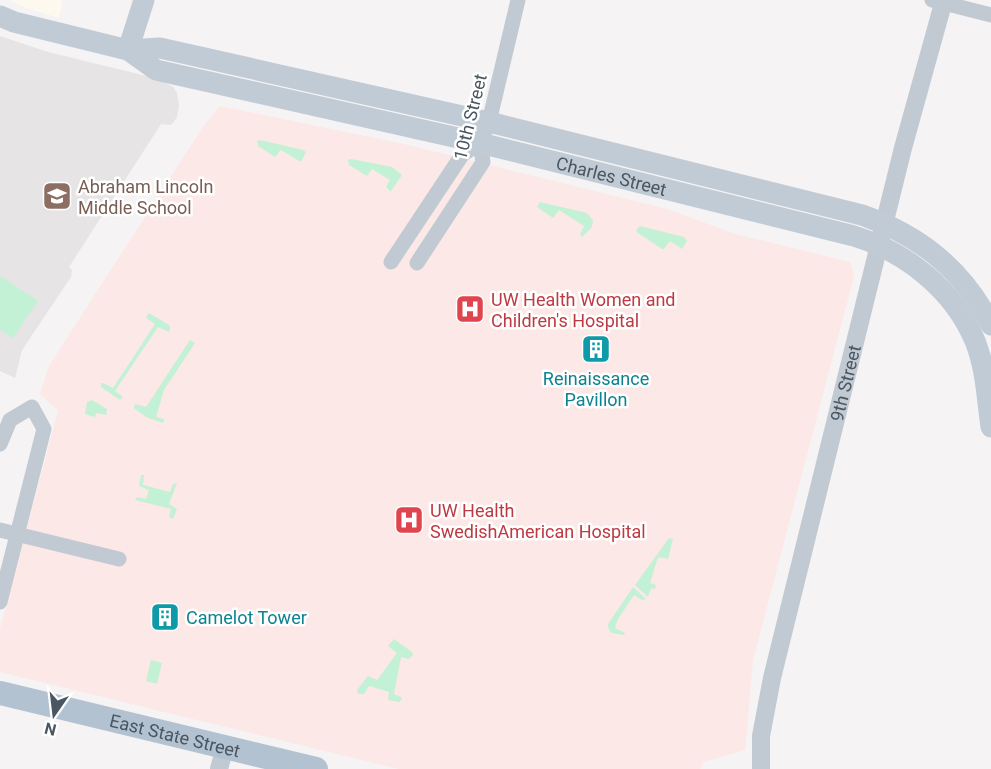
<svg xmlns="http://www.w3.org/2000/svg" width="991" height="769" viewBox="0 0 991 769" font-family="Roboto,sans-serif">
<style>
.commercial{fill:#fdf9ef}
.education{fill:#e6e4e5}
.medical{fill:#fce8e6}
.green{fill:#c3f1d5}
.lines{fill:none;stroke-linecap:round;stroke-linejoin:round}
.minor{stroke:#c1cad2;stroke-width:15}
.tertiary{stroke:#c1cad2;stroke-width:18}
.secondary{stroke:#c1cbd6;stroke-width:21}
.primary{stroke:#b3c2d1;stroke-width:24}
.labels{text-anchor:middle;dominant-baseline:central;stroke-width:5;stroke-linejoin:round;paint-order:stroke}
.street-label{font-size:18px;fill:#4a5661;stroke:#fff}
.education-label{font-size:18px;fill:#785e54;stroke:#fff;text-anchor:start}
.health-label{font-size:18px;fill:#be3a42;stroke:#fff;text-anchor:start}
.culture-label{font-size:18px;fill:#0d838f;stroke:#fff}
</style>
<rect width="100%" height="100%" fill="#f5f3f3"/>
<path class="commercial" d="M 9,0 L 63,0 L 59,18 L 29,9 Z"/>
<path class="education" d="M 0,36 L 48,52 L 159,79 L 173,87 L 177,93 L 179,105 L 177,117 L 173,123 L 170,125 L 161,124 L 69,267 L 72,270 L 71,277 L 22,350 L 15,378 L 0,371 Z"/>
<path class="medical" d="M 220,106 L 403,144 L 667,209 L 735,234 L 850,262 L 854,276 L 753,660 L 745,750 L 703,762 L 700,769 L 399,769 L 0,672 L 0,629 L 58,411 L 40,394 L 49,366 L 203,127 Z"/>
<path class="green" d="M 260,140 L 303,150 L 306,152 L 301,162 L 281,150 L 275,157 L 258,146 L 257,141 Z
M 351,159 L 392,167 L 402,175 L 391,191 L 390,191 L 386,187 L 390,180 L 372,169 L 367,176 L 349,165 L 348,160 Z
M 540,202 L 587,213 L 593,220 L 592,227 L 582,237 L 580,234 L 584,226 L 559,210 L 553,218 L 537,207 Z
M 640,226 L 684,237 L 687,241 L 682,249 L 670,241 L 664,249 L 662,249 L 638,233 L 636,230 Z
M 0,276 L 38,301 L 13,338 L 0,330 Z
M 149,313 L 169,325 L 170,328 L 169,332 L 158,327 L 115,391 L 123,397 L 120,400 L 101,387 L 101,383 L 103,383 L 113,388 L 155,324 L 146,318 Z
M 190,340 L 195,343 L 164,390 L 156,417 L 164,419 L 164,421 L 163,423 L 146,417 L 134,408 L 135,404 L 146,407 Z
M 92,400 L 107,409 L 106,415 L 96,413 L 95,417 L 85,414 L 87,402 Z
M 141,475 L 144,475 L 143,485 L 170,492 L 173,484 L 177,483 L 169,504 L 177,509 L 173,519 L 169,517 L 171,509 L 135,500 L 137,497 L 146,499 L 149,490 L 139,486 Z
M 669,538 L 673,539 L 668,559 L 659,557 L 657,560 L 650,583 L 656,585 L 655,589 L 651,588 L 648,597 L 635,585 Z
M 633,587 L 646,599 L 642,600 L 634,595 L 618,619 L 615,628 L 625,633 L 624,635 L 611,633 L 608,627 L 608,624 Z
M 394,639 L 412,652 L 413,655 L 409,659 L 401,657 L 394,694 L 401,697 L 402,699 L 399,702 L 388,700 L 389,692 L 369,686 L 364,694 L 358,694 L 357,690 L 368,676 L 377,680 L 397,653 L 388,646 Z
M 151,660 L 162,663 L 157,684 L 146,681 Z"/>
<g class="lines">
<path class="minor" d="M 932,0 L 991,15
M 391,262 L 462,155 L 480,143
M 417,263 L 483,162 L 480,143 L 489,122 L 518,0
M 0,444 L 10,420 L 32,407 L 44,429 L 0,602
M 0,530 L 119,559"/>
<g class="tertiary">
<path d="M 219,769 L 225,747"/>
<path id="s1" d="M 761,769 L 761,736 L 772,678 L 903,148 L 944,0"/>
</g>
<g class="secondary">
<path d="M 0,16 L 14,22 L 128,50 L 160,48 L 489,122 L 862,215 C 921,236 963,270 991,325"/>
<path id="s2" d="M 128,50 L 156,70 L 476,142 L 854,236 C 906,252 954,290 975,341 C 986,368 987,399 991,427"/>
<path d="M 128,50 L 144,0"/>
</g>
<path class="primary" id="s3" d="M 0,693 L 316,769"/>
</g>
<defs>
<g id="school-square" transform="scale(1.5)"><rect x="-9" y="-9" width="18" height="18" rx="4" fill="#8d6e63" stroke="#fff"/><path d="M0-5L7-2L0 1L-7-2ZM-4 1L0 2.5L4 1V4Q0 6-4 4Z" fill="#fff"/></g>
<g id="hospital-square" transform="scale(1.5)"><rect x="-9" y="-9" width="18" height="18" rx="4" fill="#e0444e" stroke="#fff"/><path d="M-5-5h3v3.5h4V-5h3V5h-3V1.5h-4V5h-3Z" fill="#fff"/></g>
<g id="building-square" transform="scale(1.5)"><rect x="-9" y="-9" width="18" height="18" rx="4" fill="#0f9aa8" stroke="#fff"/><path d="M-4-6H4V6H1V3H-1V6H-4ZM-2.5-4.3h1.7v1.8h-1.7ZM.8-4.3h1.7v1.8H.8ZM-2.5-1h1.7V.8h-1.7ZM.8-1h1.7V.8H.8Z" fill="#fff"/></g>
</defs>
<g fill-rule="evenodd">
<use href="#school-square" x="57" y="196"/>
<use href="#hospital-square" x="470" y="309"/>
<use href="#building-square" x="596" y="349"/>
<use href="#hospital-square" x="409" y="520"/>
<use href="#building-square" x="165" y="617"/>
</g>
<g class="labels">
<g class="street-label">
<text transform="translate(470 117) rotate(-76)">10th Street</text>
<text stroke="none"><textPath href="#s2" startOffset="502">Charles Street</textPath></text>
<text stroke="none"><textPath href="#s1" startOffset="396">9th Street</textPath></text>
<text stroke="none"><textPath href="#s3" startOffset="180">East State Street</textPath></text>
</g>
<g class="education-label">
<text x="78" y="186">Abraham Lincoln<tspan x="78" dy="21">Middle School</tspan></text>
</g>
<g class="health-label">
<text x="491" y="299">UW Health Women and<tspan x="491" dy="21">Children's Hospital</tspan></text>
<text x="430" y="510">UW Health<tspan x="430" dy="21">SwedishAmerican Hospital</tspan></text>
</g>
<g class="culture-label">
<text x="596" y="378">Reinaissance<tspan x="596" dy="21">Pavillon</tspan></text>
<text x="186" y="617" text-anchor="start">Camelot Tower</text>
</g>
</g>
<g transform="translate(54 715) rotate(194)" stroke="#ffffff" stroke-width="4.5" paint-order="stroke">
<path d="M0-4.5L10 22L0 15L-10 22Z" fill="#4a5661"/>
<text y="-9" font-size="16" font-weight="bold" text-anchor="middle" fill="#4a5661">N</text>
</g>
</svg>
